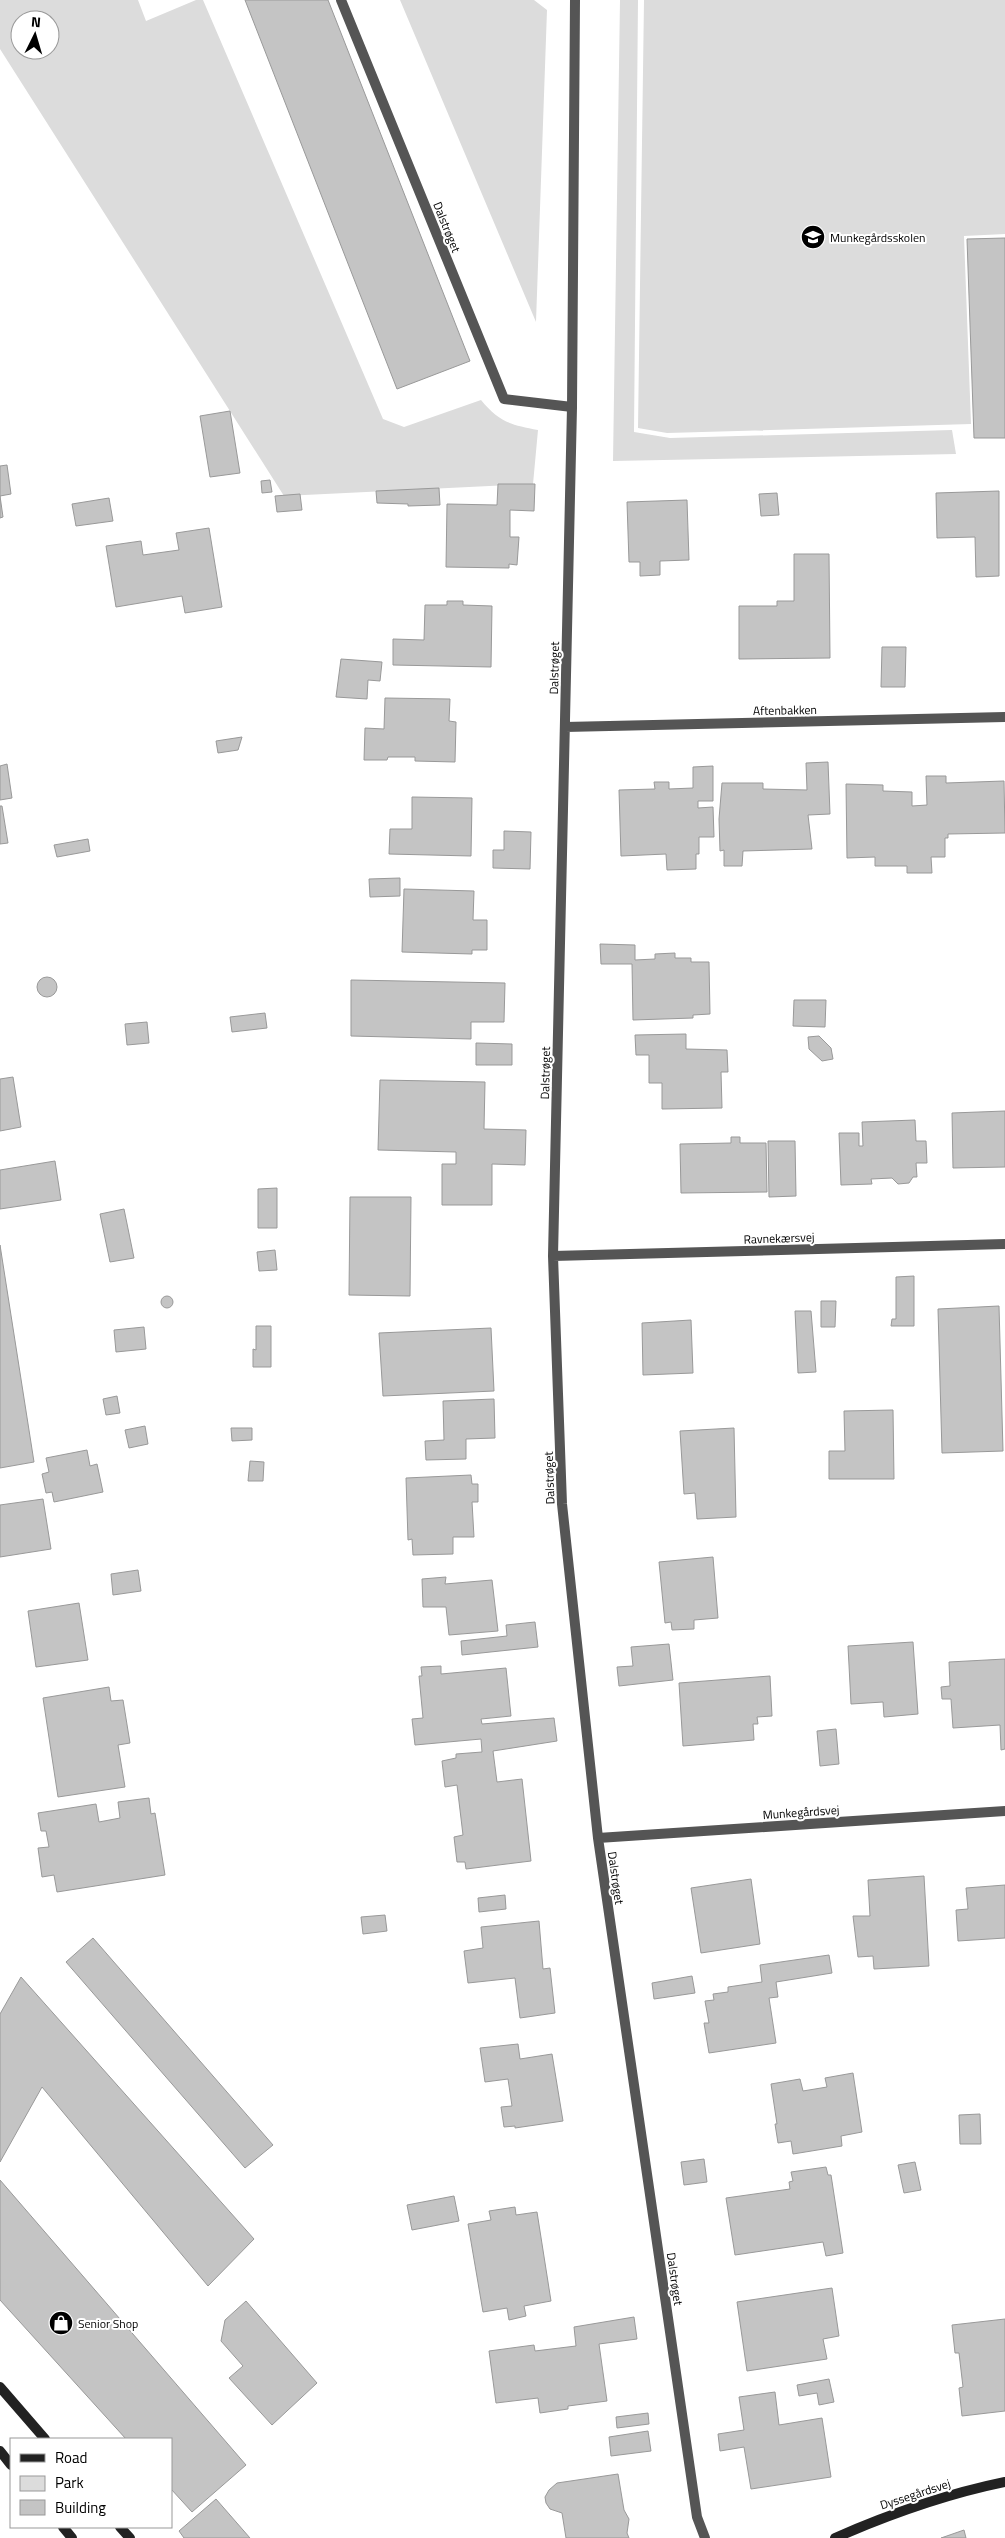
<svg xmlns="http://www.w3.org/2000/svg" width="1005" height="2538" viewBox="0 0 1005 2538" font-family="'Titillium Web',sans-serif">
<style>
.green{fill:#dcdcdc;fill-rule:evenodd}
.building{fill:#c4c4c4;stroke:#999}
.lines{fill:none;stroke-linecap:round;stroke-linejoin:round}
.lane{stroke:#555;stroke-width:10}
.street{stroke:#555;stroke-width:10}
.secondary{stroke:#222;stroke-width:10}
.labels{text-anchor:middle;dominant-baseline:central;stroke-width:4;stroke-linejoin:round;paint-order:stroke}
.street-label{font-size:12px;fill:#000;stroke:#fff}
.poi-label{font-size:12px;fill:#000;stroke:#fff;text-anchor:start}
</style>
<rect width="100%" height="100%" fill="#fff"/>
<path class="green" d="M 0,0 L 138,0 L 146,21 L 196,0 L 203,0 L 383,419 L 404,427 L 481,400 C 499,422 511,425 538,430 L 533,484 L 284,496 L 0,49 ZM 20,20 L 50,20 L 50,50 L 20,50 Z
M 400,0 L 534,0 L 547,10 L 536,322 Z
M 620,0 L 638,0 L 634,432 L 670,438 L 952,430 L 956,454 L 613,461 Z
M 644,0 L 1005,0 L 1005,234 L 964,236 L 971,424 L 667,433 L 638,428 Z"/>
<path class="building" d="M 245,0 L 328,0 L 470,361 L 397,389 Z
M 1005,238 L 1005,438 L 974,438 L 967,239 Z
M 230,411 L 240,473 L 210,477 L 200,416 Z
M 7,465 L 11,494 L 0,496 L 3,517 L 0,518 L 0,466 Z
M 270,480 L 272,492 L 262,493 L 261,481 Z
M 498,484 L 535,484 L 534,511 L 510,510 L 510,537 L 519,537 L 517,565 L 509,564 L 509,568 L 446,567 L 447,504 L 497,505 Z
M 439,488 L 440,505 L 408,506 L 408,504 L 377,503 L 376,491 Z
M 999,491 L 999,576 L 976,577 L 975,537 L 937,538 L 936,493 Z
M 777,493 L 779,515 L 761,516 L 759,494 Z
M 300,494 L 302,510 L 277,512 L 275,496 Z
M 109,498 L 113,521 L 76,526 L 72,504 Z
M 687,500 L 689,560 L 660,561 L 660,575 L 640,576 L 640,562 L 629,562 L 627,502 Z
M 209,528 L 222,607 L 185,613 L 182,596 L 116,607 L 106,546 L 141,541 L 143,555 L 179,550 L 176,533 Z
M 794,554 L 829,554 L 830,658 L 739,659 L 739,606 L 777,606 L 777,601 L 794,601 Z
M 447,601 L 463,601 L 463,605 L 492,606 L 491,667 L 393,665 L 393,639 L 424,640 L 425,605 L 447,605 Z
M 882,647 L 906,647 L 905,687 L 881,687 Z
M 341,659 L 382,662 L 380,681 L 368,680 L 367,699 L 336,697 Z
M 385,698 L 450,699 L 449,721 L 456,722 L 455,762 L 415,761 L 415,757 L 388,757 L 387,760 L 364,760 L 365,728 L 384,729 Z
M 242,737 L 238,750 L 218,753 L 216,741 Z
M 828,762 L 830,814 L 808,815 L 812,849 L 743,851 L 742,866 L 724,866 L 724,850 L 720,851 L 719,819 L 722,783 L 763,783 L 763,789 L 807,790 L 806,763 Z
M 7,764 L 12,798 L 0,800 L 0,766 Z
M 713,766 L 713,801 L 698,801 L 698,808 L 713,807 L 714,837 L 699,837 L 699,854 L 696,854 L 696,869 L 667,870 L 666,854 L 621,856 L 619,790 L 655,789 L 654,782 L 669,782 L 669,789 L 693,788 L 693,767 Z
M 926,776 L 946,776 L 946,783 L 1004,781 L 1005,833 L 948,834 L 948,838 L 945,838 L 945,857 L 931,857 L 932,873 L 907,873 L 907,866 L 875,866 L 875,857 L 847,858 L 846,784 L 883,785 L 883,791 L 912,792 L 912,806 L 927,805 Z
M 412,797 L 472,798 L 471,856 L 389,854 L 390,829 L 412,829 Z
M 0,806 L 2,806 L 8,843 L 0,844 Z
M 504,831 L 531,832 L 530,869 L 493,868 L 493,850 L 504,850 Z
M 88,839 L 90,851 L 57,857 L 54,845 Z
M 400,878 L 400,896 L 370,897 L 369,879 Z
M 404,889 L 474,891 L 473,920 L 487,920 L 487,950 L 472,950 L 472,954 L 402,952 Z
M 600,944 L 635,945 L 635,960 L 655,959 L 655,954 L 675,953 L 675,958 L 691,958 L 691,962 L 709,962 L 710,1014 L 693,1015 L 693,1018 L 633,1020 L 632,964 L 601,964 Z
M37 987a10 10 0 1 1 20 0a10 10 0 1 1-20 0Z
M 351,980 L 505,983 L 504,1022 L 471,1022 L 471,1039 L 351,1036 Z
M 794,1000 L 826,1000 L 825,1027 L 793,1026 Z
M 265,1013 L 267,1028 L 232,1032 L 230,1017 Z
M 147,1022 L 149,1043 L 127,1045 L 125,1024 Z
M 686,1034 L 686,1049 L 727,1050 L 728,1072 L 721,1072 L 722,1108 L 662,1109 L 662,1083 L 649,1083 L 649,1055 L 636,1055 L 635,1035 Z
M 819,1036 L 831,1048 L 833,1059 L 822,1061 L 809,1049 L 808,1037 Z
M 476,1043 L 512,1044 L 512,1065 L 476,1065 Z
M 13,1077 L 21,1127 L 0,1131 L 0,1079 Z
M 380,1080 L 485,1082 L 484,1129 L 526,1130 L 525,1165 L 492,1164 L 492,1205 L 442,1205 L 442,1164 L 456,1164 L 456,1152 L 378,1150 Z
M 1005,1111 L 1005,1167 L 953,1168 L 952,1113 Z
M 915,1120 L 916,1141 L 926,1141 L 927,1163 L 916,1163 L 917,1177 L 913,1177 L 909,1183 L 898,1184 L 892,1178 L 871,1179 L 872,1184 L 841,1185 L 839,1133 L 859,1133 L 859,1146 L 863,1146 L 862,1122 Z
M 731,1137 L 740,1137 L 740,1143 L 766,1143 L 767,1192 L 681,1193 L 680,1144 L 731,1143 Z
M 768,1141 L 795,1141 L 796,1196 L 769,1197 Z
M 55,1161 L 61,1200 L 0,1209 L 0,1170 Z
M 277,1188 L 277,1228 L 258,1228 L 258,1189 Z
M 350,1197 L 411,1197 L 410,1296 L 349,1295 Z
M 124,1209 L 134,1258 L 110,1262 L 100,1214 Z
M 0,1245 L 34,1462 L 0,1468 Z
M 275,1250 L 277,1270 L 259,1271 L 257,1252 Z
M 914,1276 L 914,1326 L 891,1326 L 892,1319 L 896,1319 L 896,1277 Z
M161 1302a6 6 0 1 1 12 0a6 6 0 1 1-12 0Z
M 821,1301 L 836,1301 L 835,1327 L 821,1327 Z
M 999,1306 L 1003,1451 L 942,1453 L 938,1309 Z
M 795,1311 L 811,1311 L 816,1372 L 798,1373 Z
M 691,1320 L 693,1373 L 643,1375 L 642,1323 Z
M 256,1326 L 271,1326 L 271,1367 L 253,1367 L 253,1349 L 256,1350 Z
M 144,1327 L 146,1349 L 116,1352 L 114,1330 Z
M 491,1328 L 494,1391 L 383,1396 L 379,1333 Z
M 117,1396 L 120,1413 L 106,1415 L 103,1399 Z
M 494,1399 L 495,1438 L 466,1439 L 466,1459 L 426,1460 L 425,1441 L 444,1440 L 443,1401 Z
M 893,1410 L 894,1479 L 829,1479 L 829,1451 L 845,1451 L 844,1411 Z
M 145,1426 L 148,1444 L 129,1448 L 125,1430 Z
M 231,1428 L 252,1428 L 252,1440 L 232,1441 Z
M 734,1428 L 736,1517 L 697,1519 L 695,1493 L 684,1494 L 680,1431 Z
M 87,1450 L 90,1466 L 97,1464 L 103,1492 L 54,1502 L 52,1492 L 46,1493 L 42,1474 L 49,1472 L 46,1458 Z
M 250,1461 L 264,1462 L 263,1481 L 248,1481 Z
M 471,1475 L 472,1484 L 478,1484 L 478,1502 L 472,1502 L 474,1537 L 453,1537 L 453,1554 L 413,1555 L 412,1539 L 408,1540 L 406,1478 Z
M 43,1499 L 51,1549 L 0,1557 L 0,1505 Z
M 713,1557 L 718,1618 L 694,1620 L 694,1629 L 672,1630 L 671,1622 L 665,1623 L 659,1562 Z
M 138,1570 L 141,1591 L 113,1595 L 111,1574 Z
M 446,1577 L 445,1584 L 492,1580 L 498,1631 L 449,1635 L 446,1607 L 423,1607 L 422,1579 Z
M 79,1603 L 88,1660 L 36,1667 L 28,1611 Z
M 535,1622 L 538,1647 L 462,1655 L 461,1641 L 507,1636 L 506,1625 Z
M 913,1642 L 918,1714 L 884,1717 L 883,1702 L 851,1704 L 848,1646 Z
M 669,1644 L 673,1680 L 619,1686 L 617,1667 L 633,1666 L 631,1647 Z
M 1005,1659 L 1005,1749 L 1001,1750 L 1000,1725 L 953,1728 L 951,1699 L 942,1699 L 941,1687 L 950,1686 L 949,1662 Z
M 441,1666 L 441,1674 L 506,1668 L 511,1716 L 481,1719 L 482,1724 L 554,1718 L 557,1741 L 493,1751 L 497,1782 L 522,1779 L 531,1861 L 466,1869 L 465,1862 L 457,1862 L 454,1837 L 463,1835 L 457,1785 L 445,1787 L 442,1761 L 456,1758 L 456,1754 L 482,1752 L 481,1739 L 415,1745 L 412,1719 L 423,1718 L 419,1676 L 422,1676 L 421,1667 Z
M 770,1676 L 772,1716 L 757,1717 L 758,1724 L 753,1724 L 754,1740 L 683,1746 L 679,1683 Z
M 109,1687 L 111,1701 L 123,1700 L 130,1743 L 118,1745 L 125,1787 L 58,1797 L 43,1698 Z
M 836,1729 L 839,1764 L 820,1766 L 817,1731 Z
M 149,1798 L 151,1814 L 155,1813 L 165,1875 L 57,1892 L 54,1875 L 42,1877 L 38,1848 L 49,1847 L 46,1831 L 41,1831 L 38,1813 L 96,1804 L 99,1822 L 120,1818 L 118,1802 Z
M 924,1876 L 929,1966 L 874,1969 L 873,1956 L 858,1957 L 853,1916 L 870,1916 L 868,1880 Z
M 751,1879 L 760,1944 L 701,1953 L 691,1888 Z
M 1005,1885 L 1005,1938 L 958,1941 L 956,1910 L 968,1909 L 966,1888 Z
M 505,1895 L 506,1909 L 479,1912 L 478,1898 Z
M 385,1915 L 387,1931 L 363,1934 L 361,1917 Z
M 539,1921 L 543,1969 L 550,1968 L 555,2013 L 520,2018 L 515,1978 L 468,1983 L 464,1951 L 483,1948 L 481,1927 Z
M 93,1938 L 273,2145 L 245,2168 L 66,1962 Z
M 829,1955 L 832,1973 L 776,1982 L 778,1997 L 769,1998 L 776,2043 L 709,2053 L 704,2023 L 709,2023 L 705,2001 L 714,2000 L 713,1994 L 728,1992 L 728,1987 L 762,1982 L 760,1965 Z
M 692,1976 L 695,1993 L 654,1999 L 652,1983 Z
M 21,1977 L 254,2239 L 208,2286 L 42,2087 L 0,2162 L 0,2014 Z
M 518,2044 L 520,2059 L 552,2054 L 563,2121 L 515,2128 L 515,2126 L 504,2127 L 501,2107 L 512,2106 L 508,2079 L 485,2082 L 480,2048 Z
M 853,2073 L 862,2132 L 841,2136 L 842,2146 L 793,2154 L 791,2141 L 778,2143 L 775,2124 L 777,2124 L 771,2084 L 800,2079 L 803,2091 L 827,2087 L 825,2078 Z
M 980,2114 L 981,2144 L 960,2144 L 959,2115 Z
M 704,2159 L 707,2182 L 684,2185 L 681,2162 Z
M 915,2162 L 921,2190 L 904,2193 L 898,2165 Z
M 826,2167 L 828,2175 L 831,2175 L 843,2253 L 826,2256 L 823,2242 L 735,2255 L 726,2198 L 790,2189 L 789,2182 L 793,2181 L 791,2172 Z
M 0,2180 L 246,2465 L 192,2512 L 171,2489 L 171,2439 L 126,2439 L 0,2300 Z
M 454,2196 L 459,2221 L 412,2230 L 407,2205 Z
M 515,2207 L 516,2215 L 537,2212 L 551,2301 L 524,2306 L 526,2316 L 509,2320 L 507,2308 L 483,2312 L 468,2224 L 491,2220 L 489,2211 Z
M 832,2288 L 839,2336 L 823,2339 L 827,2359 L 747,2371 L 737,2302 Z
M 246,2301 L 317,2383 L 272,2425 L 229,2378 L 243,2366 L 221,2341 L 225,2320 Z
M 634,2317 L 637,2339 L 599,2344 L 607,2401 L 568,2406 L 568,2409 L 540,2413 L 538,2398 L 496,2403 L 489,2351 L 534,2345 L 535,2351 L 576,2346 L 574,2327 Z
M 1005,2319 L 1005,2411 L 962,2416 L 959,2388 L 963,2387 L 959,2353 L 955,2353 L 952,2325 Z
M 829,2379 L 834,2402 L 819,2405 L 817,2393 L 799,2396 L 797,2385 Z
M 775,2392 L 779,2425 L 822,2418 L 831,2477 L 751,2489 L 744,2447 L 720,2451 L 718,2434 L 744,2430 L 739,2397 Z
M 648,2413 L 649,2424 L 617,2428 L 616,2417 Z
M 648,2431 L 651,2451 L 611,2456 L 609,2437 Z
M 618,2474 L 624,2510 L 629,2519 L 627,2533 L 629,2538 L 566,2538 L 562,2513 L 550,2509 L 546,2503 L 545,2497 L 549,2490 L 557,2483 Z
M 216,2499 L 250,2538 L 184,2538 L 179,2531 Z
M 964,2530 L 966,2538 L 941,2538 Z"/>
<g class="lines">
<path class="lane" d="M 341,0 L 504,399 L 572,407"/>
<path class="street" d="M 575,0 L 572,407 L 553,1256 L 562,1504 L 598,1838 L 697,2517 L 705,2538
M 565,727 L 1005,717
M 553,1256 L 1005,1244
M 598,1838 L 1005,1811"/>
<path class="secondary" d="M 0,2387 L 45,2439
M 0,2451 L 11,2465
M 63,2527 L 72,2538
M 120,2527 L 130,2538
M 835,2538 C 890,2514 946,2494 1005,2482"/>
</g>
<defs>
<g id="school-disc" transform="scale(1.25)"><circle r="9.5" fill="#000" stroke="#fff"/><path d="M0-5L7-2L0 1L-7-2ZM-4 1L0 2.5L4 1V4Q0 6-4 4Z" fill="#fff"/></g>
<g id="shop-disc" transform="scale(1.25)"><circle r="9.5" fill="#000" stroke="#fff"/><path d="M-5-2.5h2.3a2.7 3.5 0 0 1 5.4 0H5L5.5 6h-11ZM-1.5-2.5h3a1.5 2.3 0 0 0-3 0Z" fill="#fff"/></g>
</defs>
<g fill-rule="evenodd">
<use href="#school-disc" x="813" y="237"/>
<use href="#shop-disc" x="61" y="2323"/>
</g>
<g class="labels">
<g class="street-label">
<text transform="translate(447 227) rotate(68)">Dalstrøget</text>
<text transform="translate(554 668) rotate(-89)">Dalstrøget</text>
<text transform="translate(785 710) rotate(-1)">Aftenbakken</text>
<text transform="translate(545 1073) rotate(-89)">Dalstrøget</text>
<text transform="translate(779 1238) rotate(-2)">Ravnekærsvej</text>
<text transform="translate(549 1478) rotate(-92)">Dalstrøget</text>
<text transform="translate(801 1812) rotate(-4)">Munkegårdsvej</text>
<text transform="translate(616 1878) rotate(82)">Dalstrøget</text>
<text transform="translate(675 2279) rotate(82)">Dalstrøget</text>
<text transform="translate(915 2494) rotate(-18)">Dyssegårdsvej</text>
</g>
<g class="poi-label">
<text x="830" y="237">Munkegårdsskolen</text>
<text x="78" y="2323">Senior Shop</text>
</g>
</g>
<rect x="10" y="2438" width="162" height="90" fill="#ffffff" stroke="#999999"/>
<rect x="20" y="2454" width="25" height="8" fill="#222222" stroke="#999999"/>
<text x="55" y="2463" font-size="15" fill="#000000">Road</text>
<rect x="20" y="2476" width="25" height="15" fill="#dcdcdc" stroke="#999999"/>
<text x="55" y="2488" font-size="15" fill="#000000">Park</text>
<rect x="20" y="2500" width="25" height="15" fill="#c4c4c4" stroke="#999999"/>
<text x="55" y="2513" font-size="15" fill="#000000">Building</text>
<g transform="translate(35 35) rotate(5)"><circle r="24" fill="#ffffff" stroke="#999999"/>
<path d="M0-4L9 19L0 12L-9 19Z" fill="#000000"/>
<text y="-8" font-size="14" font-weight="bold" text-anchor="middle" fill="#000000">N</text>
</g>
</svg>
